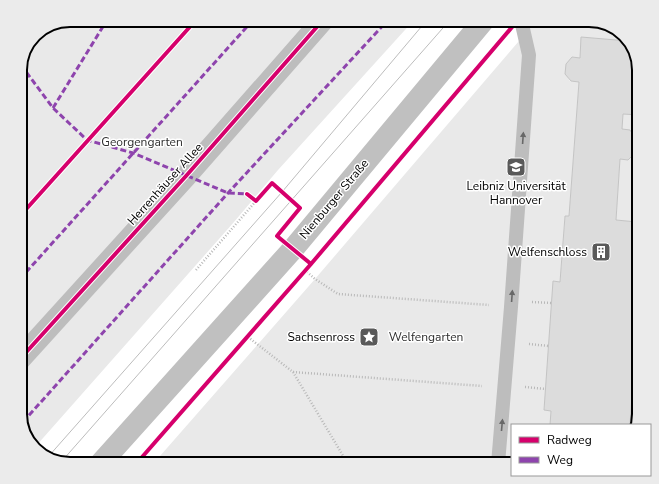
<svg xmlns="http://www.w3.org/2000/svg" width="659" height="484" viewBox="0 0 659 484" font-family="'Nunito Sans',sans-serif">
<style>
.green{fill:#e9e9e9}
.building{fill:#dcdcdc;stroke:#c4c4c4}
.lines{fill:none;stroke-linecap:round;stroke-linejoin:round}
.path{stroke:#b8b8b8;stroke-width:2.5;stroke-dasharray:1 2;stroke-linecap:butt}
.lane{stroke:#bdbdbd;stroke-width:14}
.street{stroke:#bdbdbd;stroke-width:22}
.secondary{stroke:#c0c0c0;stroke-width:22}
.tram{stroke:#bdbdbd;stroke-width:1}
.quiet{stroke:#8e44ad;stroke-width:3;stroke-dasharray:6 3;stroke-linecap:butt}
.cycleway-casing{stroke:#fff;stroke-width:6}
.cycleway{stroke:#d6006c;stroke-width:4}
.oneway{fill:#686868}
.labels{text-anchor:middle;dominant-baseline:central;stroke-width:3;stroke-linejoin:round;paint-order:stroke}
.park-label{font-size:12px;fill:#2e2e2e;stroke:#fff}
.street-label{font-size:12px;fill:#000;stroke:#fff}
.poi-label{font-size:12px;fill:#000;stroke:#fff;text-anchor:end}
.rim{fill:none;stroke:#000;stroke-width:2}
</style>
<rect width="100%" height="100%" fill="#fff"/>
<path class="green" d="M 70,20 L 414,20 L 278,170 L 234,222 L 36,446 L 20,417 L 20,67 L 37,33 Z
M 537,20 L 589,20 L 619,30 L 628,41 L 581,38 L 580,58 L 572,57 C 565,66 564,71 570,81 L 579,82 L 569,216 L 565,216 L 560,282 L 554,281 L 544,410 L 551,411 L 550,425 L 512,425 L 512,464 L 153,464 L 315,279 Z
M 623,114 L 639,115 L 639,196 L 637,222 L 616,220 L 620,159 L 628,160 L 634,154 L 635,138 L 630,130 L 622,129 Z"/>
<path class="building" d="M 581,37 L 628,41 L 634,48 L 639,70 L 639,115 L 623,114 L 622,129 L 630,130 L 635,138 L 634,154 L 628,160 L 620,159 L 616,220 L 637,222 L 639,196 L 639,414 L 635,425 L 550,425 L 551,411 L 544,410 L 553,281 L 560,282 L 565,216 L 569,216 L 579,82 L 571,81 L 565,74 L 566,64 L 572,57 L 580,58 Z
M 639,295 L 639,414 L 635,425 L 630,425 Z
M 363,332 L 377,334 L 376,341 L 363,340 Z"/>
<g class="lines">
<path class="path" d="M 196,270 L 256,201
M 307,272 L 315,279 L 338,294 L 489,305
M 532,302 L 552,303
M 248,337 L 293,372 L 348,464
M 529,344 L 549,346
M 293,372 L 482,386
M 525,387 L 546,389"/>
<path class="lane" d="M 498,464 L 511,307 L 529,55 L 521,20"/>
<path class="street" d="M 20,359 L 186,176 L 323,20"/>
<path class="secondary" d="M 100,464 L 293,249 L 484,20"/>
<path class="tram" d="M 48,457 L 282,192 L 427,20
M 62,461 L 450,20"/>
<path class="quiet" d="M 21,65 L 53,108 L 87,140 L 133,153 L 228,193 L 247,194 L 250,196
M 53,108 L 107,20
M 20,279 L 253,20
M 23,422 L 228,193 L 388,20"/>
<g class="cycleway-casing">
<path id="cycleway" d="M 247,194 L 256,201 L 272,183 L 300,208 L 277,236 L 311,264
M 20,216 L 196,20
M 20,359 L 186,176 L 323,20
M 136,464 L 311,264 L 518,20"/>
</g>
<use href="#cycleway" class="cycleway"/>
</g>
<defs><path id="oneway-solid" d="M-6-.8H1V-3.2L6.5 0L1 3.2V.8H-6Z"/></defs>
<g class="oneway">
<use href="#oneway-solid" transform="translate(523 138) rotate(-86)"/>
<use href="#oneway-solid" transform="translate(512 296) rotate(-86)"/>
<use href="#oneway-solid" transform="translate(502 425) rotate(-85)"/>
</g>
<defs>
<g id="university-square" transform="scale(1)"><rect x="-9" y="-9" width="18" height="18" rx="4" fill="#595959" stroke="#fff"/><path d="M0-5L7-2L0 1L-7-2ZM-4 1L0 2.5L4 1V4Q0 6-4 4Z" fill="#fff"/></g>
<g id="building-square" transform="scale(1)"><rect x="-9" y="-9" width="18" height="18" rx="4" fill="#595959" stroke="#fff"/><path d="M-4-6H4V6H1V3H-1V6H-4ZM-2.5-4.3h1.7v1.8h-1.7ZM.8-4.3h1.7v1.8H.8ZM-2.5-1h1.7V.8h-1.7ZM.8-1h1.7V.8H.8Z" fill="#fff"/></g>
<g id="sight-square" transform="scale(1)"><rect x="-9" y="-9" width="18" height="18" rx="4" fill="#595959" stroke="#fff"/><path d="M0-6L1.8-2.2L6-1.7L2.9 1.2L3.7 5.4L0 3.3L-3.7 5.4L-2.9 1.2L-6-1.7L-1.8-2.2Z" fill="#fff"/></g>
</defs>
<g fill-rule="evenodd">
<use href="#university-square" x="516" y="167"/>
<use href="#building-square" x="601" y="252"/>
<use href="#sight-square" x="369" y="337"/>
</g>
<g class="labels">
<g class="park-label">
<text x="142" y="142">Georgengarten</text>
<text x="426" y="337">Welfengarten</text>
</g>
<g class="street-label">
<text transform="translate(165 184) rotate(-48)">Herrenhäuser Allee</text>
<text transform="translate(334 199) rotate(-50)">Nienburger Straße</text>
</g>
<g class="poi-label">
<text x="516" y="186" text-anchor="middle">Leibniz Universität<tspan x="516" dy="14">Hannover</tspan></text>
<text x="587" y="252">Welfenschloss</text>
<text x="355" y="337">Sachsenross</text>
</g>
</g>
<path d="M0 0H659V484H0ZM70 27H589A43 43 0 0 1 632 70V414A43 43 0 0 1 589 457H70A43 43 0 0 1 27 414V70A43 43 0 0 1 70 27Z" fill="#ebebeb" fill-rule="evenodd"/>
<path class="rim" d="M70 27H589A43 43 0 0 1 632 70V414A43 43 0 0 1 589 457H70A43 43 0 0 1 27 414V70A43 43 0 0 1 70 27Z"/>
<rect x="511" y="424" width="140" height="52" fill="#ffffff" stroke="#999999"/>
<rect x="519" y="437" width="20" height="6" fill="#d6006c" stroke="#999999"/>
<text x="547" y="444" font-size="12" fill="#000000">Radweg</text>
<rect x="519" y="457" width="20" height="6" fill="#8e44ad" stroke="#999999"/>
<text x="547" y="464" font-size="12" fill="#000000">Weg</text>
</svg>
